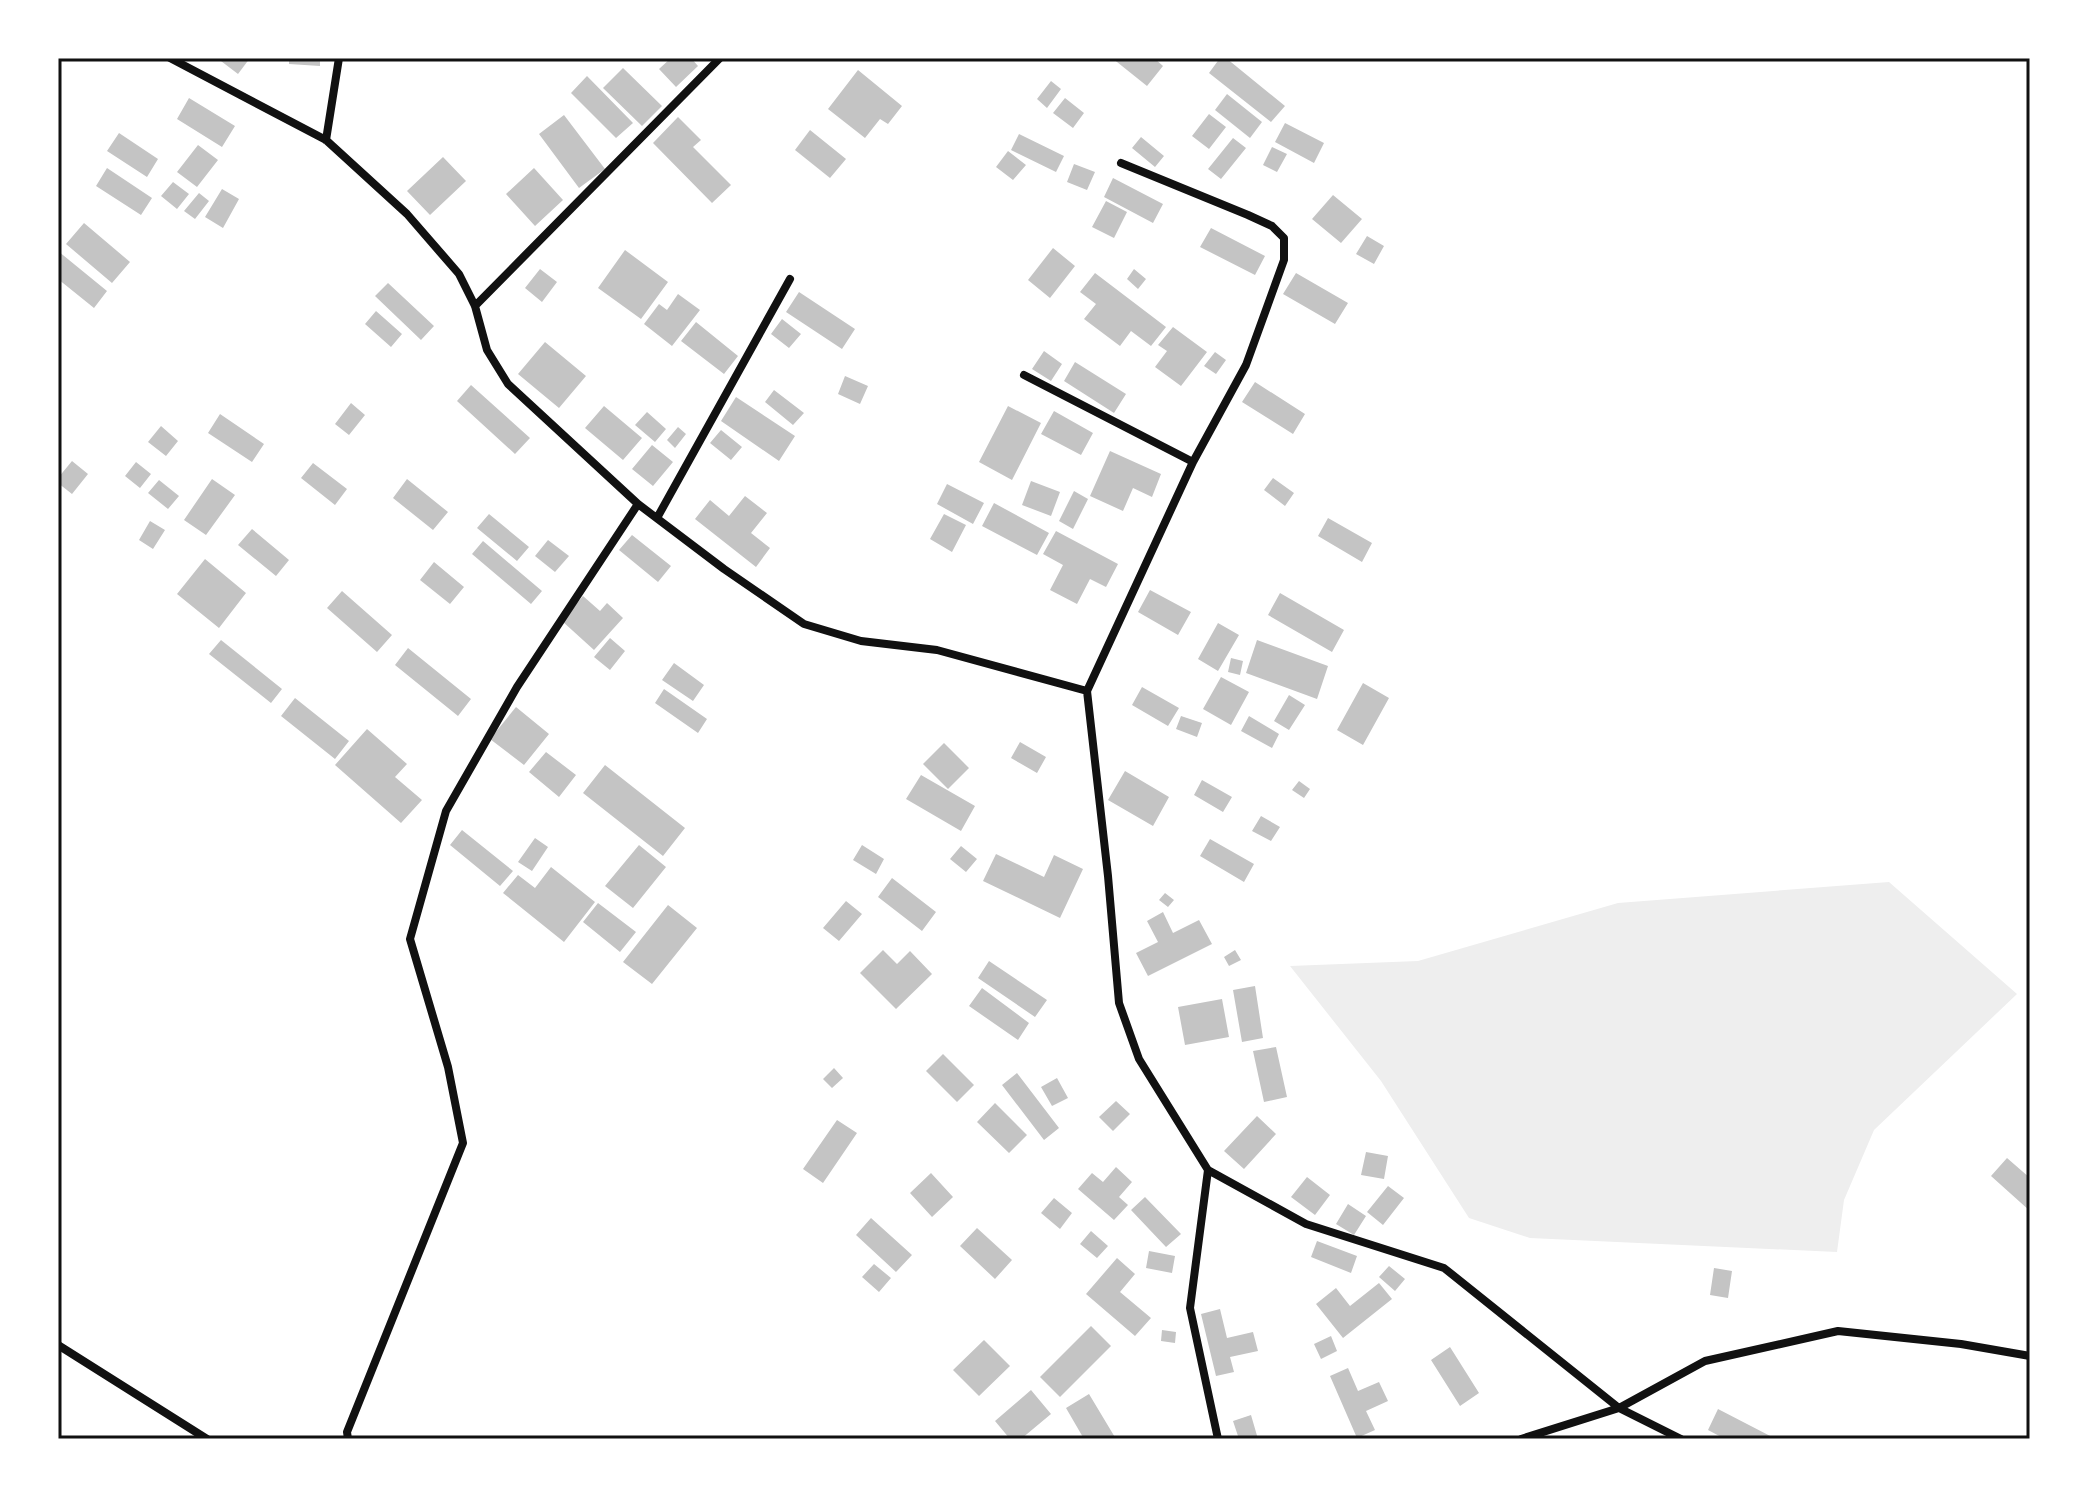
<svg xmlns="http://www.w3.org/2000/svg" width="2088" height="1497" viewBox="0 0 2088 1497" font-family="'IBM Plex Sans',sans-serif">
<style>
.green{fill:#eee}
.building{fill:#c4c4c4}
.lines{fill:none;stroke-linecap:round;stroke-linejoin:round}
.minor{stroke:#111;stroke-width:8}
.neatline{fill:none;stroke:#111;stroke-width:3}
</style>
<rect width="100%" height="100%" fill="#fff"/>
<path class="green" d="M 1889,882 L 2017,994 L 1874,1130 L 1844,1200 L 1837,1252 L 1530,1238 L 1469,1218 L 1381,1081 L 1290,966 L 1418,961 L 1618,903 Z"/>
<path class="building" d="M 217,58 L 250,58 L 238,74 Z
M 289,58 L 320,58 L 320,66 L 289,64 Z
M 671,58 L 691,58 L 698,66 L 676,87 L 659,69 Z
M 1112,58 L 1154,58 L 1163,66 L 1147,86 Z
M 1220,58 L 1226,58 L 1285,106 L 1271,122 L 1209,73 Z
M 623,68 L 662,106 L 642,126 L 603,88 Z
M 858,70 L 902,106 L 888,124 L 880,119 L 865,138 L 828,109 Z
M 587,76 L 633,123 L 616,138 L 571,93 Z
M 1051,81 L 1061,89 L 1047,108 L 1037,99 Z
M 1227,94 L 1262,122 L 1250,138 L 1215,110 Z
M 189,98 L 235,126 L 222,147 L 177,119 Z
M 1065,98 L 1084,113 L 1073,128 L 1053,113 Z
M 1209,114 L 1226,127 L 1209,149 L 1192,136 Z
M 564,115 L 605,169 L 579,188 L 539,134 Z
M 678,117 L 701,140 L 693,147 L 731,185 L 712,203 L 653,143 Z
M 1285,123 L 1324,143 L 1314,163 L 1275,142 Z
M 810,130 L 846,159 L 830,178 L 795,150 Z
M 119,133 L 158,159 L 147,177 L 107,151 Z
M 1019,134 L 1064,156 L 1056,172 L 1011,150 Z
M 1141,137 L 1164,156 L 1155,167 L 1132,148 Z
M 1233,138 L 1246,148 L 1221,179 L 1208,169 Z
M 198,145 L 218,160 L 197,187 L 177,172 Z
M 1272,147 L 1287,154 L 1277,172 L 1263,165 Z
M 1008,151 L 1026,165 L 1013,180 L 996,167 Z
M 443,157 L 466,181 L 430,215 L 407,191 Z
M 1074,164 L 1095,172 L 1087,190 L 1067,182 Z
M 107,168 L 152,198 L 141,215 L 96,186 Z
M 534,168 L 563,200 L 535,226 L 506,194 Z
M 1113,178 L 1163,204 L 1153,223 L 1104,197 Z
M 173,182 L 189,194 L 177,209 L 161,196 Z
M 222,189 L 239,199 L 223,228 L 205,217 Z
M 199,193 L 209,201 L 195,219 L 184,211 Z
M 1333,195 L 1362,219 L 1341,243 L 1312,219 Z
M 1106,201 L 1127,212 L 1114,238 L 1092,227 Z
M 84,223 L 130,262 L 112,283 L 66,244 Z
M 1211,228 L 1265,256 L 1255,275 L 1200,247 Z
M 1367,236 L 1384,246 L 1374,264 L 1356,254 Z
M 1053,248 L 1075,266 L 1050,298 L 1028,280 Z
M 625,250 L 668,282 L 641,319 L 598,288 Z
M 58,251 L 107,291 L 94,308 L 58,279 Z
M 540,269 L 557,282 L 542,302 L 525,288 Z
M 1134,269 L 1146,279 L 1138,289 L 1127,279 Z
M 1095,273 L 1166,327 L 1151,346 L 1131,331 L 1120,346 L 1084,319 L 1096,304 L 1080,292 Z
M 1296,273 L 1348,303 L 1335,324 L 1283,294 Z
M 388,283 L 434,326 L 421,340 L 375,296 Z
M 799,292 L 855,329 L 842,349 L 786,312 Z
M 678,294 L 700,310 L 672,346 L 644,324 L 659,304 L 667,310 Z
M 376,311 L 402,334 L 391,347 L 365,324 Z
M 782,319 L 801,334 L 789,348 L 771,334 Z
M 696,322 L 738,356 L 724,374 L 681,341 Z
M 1173,327 L 1207,352 L 1181,386 L 1155,367 L 1167,351 L 1158,345 Z
M 545,342 L 586,376 L 559,408 L 518,374 Z
M 1044,351 L 1062,364 L 1051,381 L 1032,369 Z
M 1215,352 L 1226,360 L 1216,374 L 1204,366 Z
M 1075,362 L 1126,394 L 1114,413 L 1064,381 Z
M 845,376 L 868,386 L 860,404 L 838,394 Z
M 1255,382 L 1305,414 L 1293,434 L 1242,402 Z
M 471,385 L 530,438 L 515,454 L 457,401 Z
M 774,390 L 804,413 L 793,425 L 765,402 Z
M 736,397 L 795,436 L 779,461 L 721,421 Z
M 351,403 L 365,415 L 349,435 L 335,424 Z
M 604,406 L 642,438 L 623,460 L 585,428 Z
M 1008,406 L 1041,423 L 1012,480 L 979,462 Z
M 1054,411 L 1093,433 L 1081,455 L 1041,434 Z
M 647,412 L 666,429 L 655,442 L 635,425 Z
M 220,414 L 264,444 L 252,462 L 208,433 Z
M 161,426 L 178,441 L 166,456 L 148,442 Z
M 678,427 L 686,434 L 675,448 L 667,440 Z
M 721,430 L 742,447 L 731,460 L 710,443 Z
M 652,445 L 673,462 L 653,486 L 632,469 Z
M 1110,451 L 1161,474 L 1152,497 L 1133,488 L 1123,511 L 1090,496 Z
M 72,461 L 88,474 L 72,494 L 58,483 L 58,478 Z
M 136,462 L 151,474 L 140,488 L 125,476 Z
M 313,463 L 347,489 L 335,505 L 301,478 Z
M 1273,478 L 1294,493 L 1285,506 L 1264,490 Z
M 212,479 L 235,495 L 206,535 L 184,520 Z
M 407,479 L 448,512 L 433,530 L 393,498 Z
M 159,480 L 179,496 L 168,509 L 148,493 Z
M 1031,481 L 1060,492 L 1051,516 L 1022,505 Z
M 947,484 L 984,503 L 973,524 L 937,504 Z
M 1074,491 L 1088,499 L 1073,529 L 1059,521 Z
M 745,496 L 767,513 L 751,533 L 770,548 L 756,567 L 695,519 L 710,500 L 729,516 Z
M 994,503 L 1049,533 L 1037,555 L 982,526 Z
M 489,514 L 529,547 L 517,561 L 477,528 Z
M 944,514 L 966,525 L 952,552 L 930,539 Z
M 1328,518 L 1372,543 L 1362,562 L 1318,536 Z
M 150,521 L 165,530 L 153,549 L 139,540 Z
M 252,529 L 289,560 L 276,576 L 238,545 Z
M 1056,531 L 1118,564 L 1106,587 L 1090,579 L 1077,604 L 1050,590 L 1063,565 L 1043,554 Z
M 632,535 L 671,566 L 658,582 L 619,550 Z
M 548,540 L 569,556 L 555,572 L 535,556 Z
M 483,541 L 542,591 L 531,604 L 472,554 Z
M 205,559 L 246,593 L 219,628 L 177,594 Z
M 434,562 L 464,587 L 450,604 L 420,580 Z
M 1150,590 L 1191,612 L 1178,635 L 1138,612 Z
M 342,591 L 392,635 L 377,652 L 327,608 Z
M 1280,593 L 1344,630 L 1332,652 L 1268,615 Z
M 583,596 L 600,611 L 607,603 L 623,618 L 594,650 L 562,621 Z
M 1218,623 L 1239,635 L 1218,671 L 1198,659 Z
M 610,638 L 625,651 L 610,670 L 594,657 Z
M 221,640 L 282,689 L 271,703 L 209,654 Z
M 1257,640 L 1328,666 L 1317,699 L 1246,673 Z
M 408,648 L 471,699 L 458,716 L 395,665 Z
M 1231,658 L 1243,661 L 1240,675 L 1228,672 Z
M 674,663 L 704,685 L 693,701 L 662,680 Z
M 1221,677 L 1249,692 L 1231,725 L 1203,709 Z
M 1363,683 L 1389,698 L 1363,745 L 1337,730 Z
M 1142,687 L 1179,708 L 1168,726 L 1132,705 Z
M 664,689 L 707,719 L 698,733 L 655,703 Z
M 1289,695 L 1305,705 L 1289,730 L 1274,721 Z
M 295,698 L 349,741 L 335,759 L 281,716 Z
M 516,707 L 549,734 L 524,765 L 490,739 Z
M 1181,716 L 1202,723 L 1197,737 L 1176,729 Z
M 1249,716 L 1279,734 L 1272,748 L 1241,731 Z
M 367,729 L 407,764 L 395,777 L 422,800 L 401,823 L 335,765 Z
M 1020,742 L 1046,757 L 1037,773 L 1011,758 Z
M 944,743 L 969,768 L 948,789 L 923,764 Z
M 546,752 L 576,775 L 559,797 L 529,772 Z
M 605,765 L 685,828 L 663,856 L 583,793 Z
M 1125,771 L 1169,797 L 1153,826 L 1108,800 Z
M 921,775 L 975,806 L 961,831 L 906,799 Z
M 1202,780 L 1232,797 L 1223,812 L 1194,795 Z
M 1299,781 L 1310,789 L 1304,798 L 1292,790 Z
M 1261,816 L 1280,827 L 1271,841 L 1252,831 Z
M 462,830 L 513,871 L 500,886 L 450,845 Z
M 535,838 L 548,847 L 532,871 L 518,862 Z
M 1210,839 L 1254,864 L 1244,882 L 1200,856 Z
M 639,845 L 666,867 L 633,908 L 605,886 Z
M 862,845 L 884,859 L 876,874 L 853,860 Z
M 961,846 L 977,859 L 966,872 L 950,859 Z
M 996,854 L 1044,877 L 1054,855 L 1083,869 L 1060,918 L 983,881 Z
M 551,867 L 595,902 L 564,942 L 503,893 L 518,875 L 535,888 Z
M 892,878 L 936,912 L 922,931 L 878,897 Z
M 1165,893 L 1174,900 L 1168,907 L 1159,900 Z
M 846,901 L 862,914 L 839,941 L 823,928 Z
M 598,903 L 636,932 L 620,952 L 583,922 Z
M 668,905 L 697,928 L 652,984 L 623,962 Z
M 1163,912 L 1173,933 L 1199,920 L 1212,944 L 1148,976 L 1136,953 L 1158,942 L 1147,921 Z
M 883,950 L 897,964 L 910,951 L 932,974 L 896,1009 L 860,973 Z
M 1235,950 L 1241,960 L 1229,966 L 1224,957 Z
M 989,961 L 1047,1000 L 1035,1017 L 978,978 Z
M 1255,986 L 1263,1038 L 1242,1042 L 1233,990 Z
M 982,988 L 1029,1023 L 1018,1040 L 969,1006 Z
M 1222,999 L 1229,1037 L 1185,1045 L 1178,1007 Z
M 1276,1047 L 1287,1097 L 1264,1102 L 1253,1051 Z
M 943,1054 L 974,1085 L 957,1102 L 926,1071 Z
M 834,1068 L 843,1078 L 832,1088 L 823,1079 Z
M 1017,1073 L 1059,1128 L 1044,1140 L 1002,1085 Z
M 1057,1078 L 1068,1098 L 1052,1106 L 1041,1087 Z
M 1116,1101 L 1130,1114 L 1113,1131 L 1099,1117 Z
M 995,1103 L 1027,1135 L 1009,1153 L 977,1122 Z
M 1257,1116 L 1276,1134 L 1244,1169 L 1224,1151 Z
M 837,1120 L 857,1133 L 823,1183 L 803,1169 Z
M 1366,1152 L 1388,1156 L 1384,1179 L 1361,1175 Z
M 2007,1158 L 2030,1178 L 2030,1211 L 1991,1176 Z
M 1116,1167 L 1132,1182 L 1119,1197 L 1128,1205 L 1114,1220 L 1078,1189 L 1092,1173 L 1103,1182 Z
M 931,1173 L 953,1197 L 932,1217 L 910,1193 Z
M 1307,1177 L 1330,1195 L 1315,1215 L 1291,1197 Z
M 1388,1186 L 1404,1198 L 1383,1225 L 1367,1212 Z
M 1145,1197 L 1181,1234 L 1166,1247 L 1131,1210 Z
M 1054,1198 L 1072,1213 L 1060,1229 L 1041,1213 Z
M 1348,1204 L 1366,1216 L 1354,1235 L 1336,1224 Z
M 871,1218 L 912,1255 L 896,1272 L 856,1235 Z
M 977,1228 L 1012,1260 L 995,1279 L 960,1246 Z
M 1091,1231 L 1108,1246 L 1097,1258 L 1080,1244 Z
M 1317,1241 L 1357,1256 L 1351,1273 L 1311,1257 Z
M 1149,1251 L 1175,1256 L 1172,1273 L 1146,1268 Z
M 1117,1258 L 1135,1274 L 1120,1292 L 1151,1318 L 1135,1336 L 1086,1294 Z
M 874,1264 L 891,1278 L 879,1292 L 862,1277 Z
M 1389,1266 L 1405,1279 L 1395,1291 L 1379,1277 Z
M 1714,1268 L 1732,1271 L 1728,1298 L 1710,1295 Z
M 1379,1283 L 1392,1299 L 1343,1338 L 1316,1304 L 1336,1288 L 1350,1306 Z
M 1220,1309 L 1227,1338 L 1253,1332 L 1258,1351 L 1230,1357 L 1234,1372 L 1216,1376 L 1201,1314 Z
M 1091,1326 L 1111,1346 L 1060,1397 L 1040,1377 Z
M 1162,1330 L 1176,1332 L 1175,1343 L 1161,1341 Z
M 1331,1336 L 1337,1351 L 1321,1359 L 1314,1344 Z
M 984,1340 L 1010,1366 L 979,1396 L 953,1370 Z
M 1450,1347 L 1479,1393 L 1460,1406 L 1431,1360 Z
M 1348,1368 L 1358,1391 L 1379,1382 L 1388,1401 L 1366,1411 L 1375,1430 L 1357,1438 L 1330,1376 Z
M 1031,1390 L 1051,1414 L 1021,1439 L 1010,1439 L 995,1421 Z
M 1089,1394 L 1116,1439 L 1084,1439 L 1066,1408 Z
M 1718,1409 L 1776,1439 L 1725,1439 L 1708,1430 Z
M 1251,1415 L 1258,1439 L 1239,1439 L 1233,1421 Z"/>
<g class="lines">
<path class="minor" d="M 170,58 L 326,140 L 407,214 L 459,274 L 475,306 L 487,350 L 508,384 L 638,504 L 724,569 L 804,624 L 861,641 L 937,650 L 1087,691
M 326,140 L 339,58
M 1121,163 L 1248,215 L 1272,226 L 1284,238 L 1284,260 L 1246,365 L 1193,462 L 1087,691 L 1108,876 L 1119,1003 L 1139,1059 L 1208,1170 L 1306,1224 L 1444,1268 L 1619,1408 L 1681,1439
M 475,306 L 720,58
M 1024,375 L 1193,462
M 657,518 L 790,279
M 1208,1170 L 1190,1308 L 1218,1439
M 58,1345 L 207,1439
M 348,1439 L 347,1432 L 463,1143 L 448,1067 L 410,939 L 446,811 L 517,687 L 638,504
M 1521,1439 L 1619,1408 L 1705,1361 L 1838,1331 L 1961,1344 L 2030,1356"/>
</g>
<rect width="2088" height="1497" fill="none" stroke="#ffffff" stroke-width="120"/>
<rect x="60" y="60" width="1968" height="1377" class="neatline"/>
</svg>
